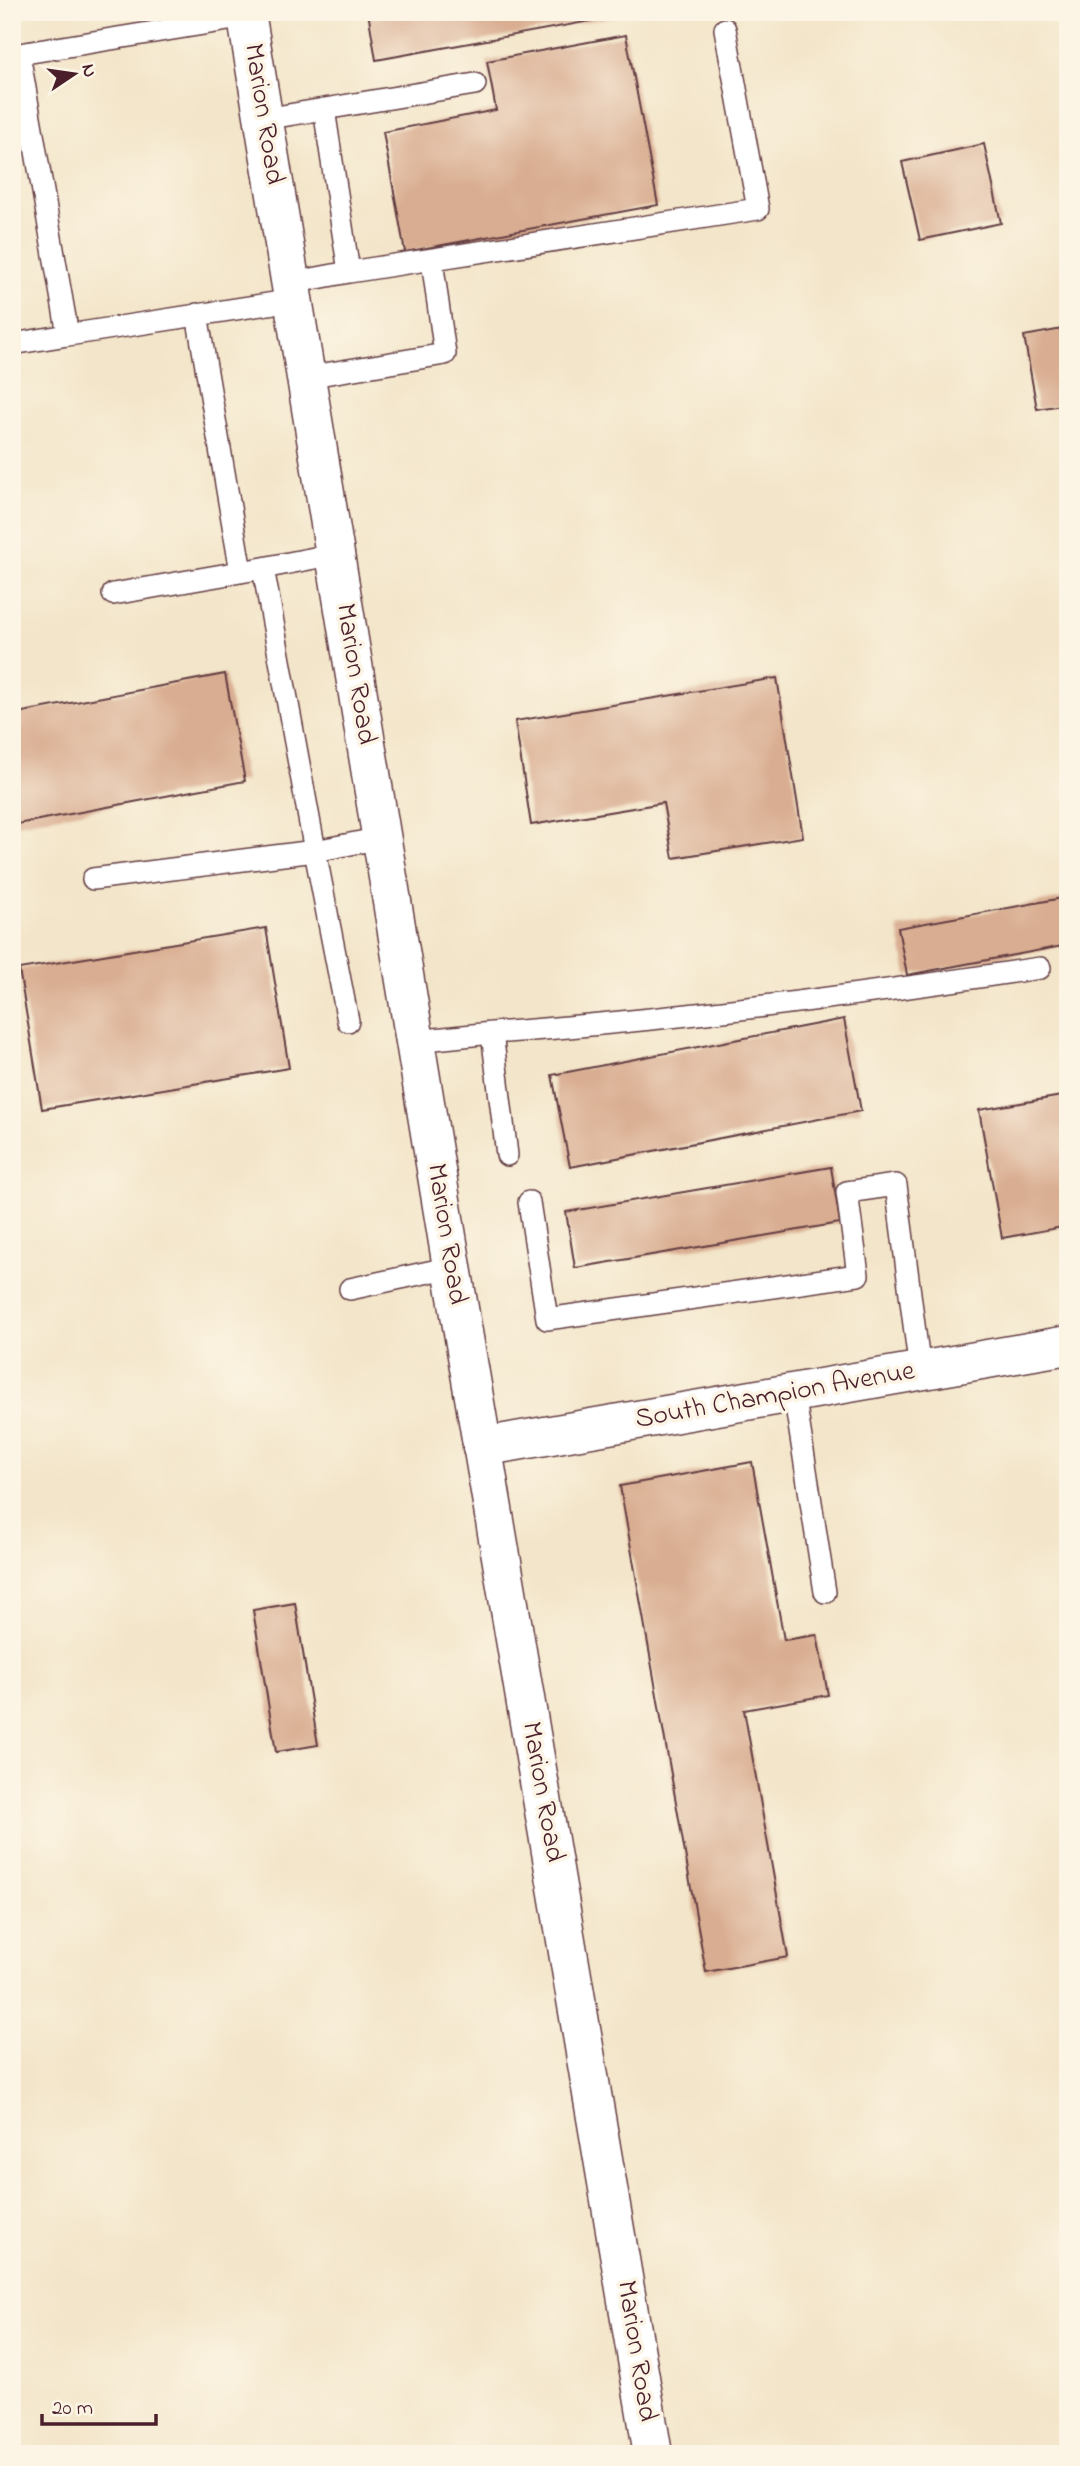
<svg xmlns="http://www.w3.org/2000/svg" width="1080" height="2466" viewBox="0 0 1080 2466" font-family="'Indie Flower',sans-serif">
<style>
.building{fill:#d9ad91}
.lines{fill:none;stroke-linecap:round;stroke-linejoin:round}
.service-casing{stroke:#633d43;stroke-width:24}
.minor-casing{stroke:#633d43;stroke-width:41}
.tertiary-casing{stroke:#633d43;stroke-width:41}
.service{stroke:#fff;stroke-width:21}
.minor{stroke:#fff;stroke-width:38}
.tertiary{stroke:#fff;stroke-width:38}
.labels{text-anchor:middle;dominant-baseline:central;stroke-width:7;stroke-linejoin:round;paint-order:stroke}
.street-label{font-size:28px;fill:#4a1f2b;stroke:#fcf5e5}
</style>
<rect width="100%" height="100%" fill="#fcf5e5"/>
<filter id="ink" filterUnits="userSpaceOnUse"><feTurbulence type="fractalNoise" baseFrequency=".0143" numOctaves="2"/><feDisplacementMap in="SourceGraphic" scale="14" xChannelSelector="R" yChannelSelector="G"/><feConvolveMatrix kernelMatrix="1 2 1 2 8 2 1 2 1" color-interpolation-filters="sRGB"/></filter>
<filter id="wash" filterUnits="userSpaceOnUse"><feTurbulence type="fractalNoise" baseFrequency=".00686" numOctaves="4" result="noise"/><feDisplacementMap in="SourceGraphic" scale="28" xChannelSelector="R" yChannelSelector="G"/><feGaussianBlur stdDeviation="1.57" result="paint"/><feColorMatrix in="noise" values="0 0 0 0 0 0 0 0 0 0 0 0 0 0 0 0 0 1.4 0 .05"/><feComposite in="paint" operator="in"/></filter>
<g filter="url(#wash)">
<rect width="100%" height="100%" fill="#f3e5c9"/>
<g id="blocks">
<path class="building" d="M 368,12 L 629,12 L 629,14 L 376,60 Z
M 626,35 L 658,205 L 405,252 L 383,132 L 496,110 L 487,61 Z
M 984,144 L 1001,223 L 920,240 L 902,162 Z
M 1068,328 L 1068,404 L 1037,409 L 1024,336 Z
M 225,674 L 245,781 L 12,825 L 12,714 Z
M 777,678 L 803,837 L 673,858 L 663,803 L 531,825 L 515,721 Z
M 1068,897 L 1068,945 L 907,975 L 898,928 Z
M 266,928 L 289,1068 L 42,1109 L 19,969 Z
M 844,1019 L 861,1111 L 570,1167 L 552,1075 Z
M 1068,1095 L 1068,1226 L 1002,1238 L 979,1110 Z
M 831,1167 L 840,1223 L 575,1268 L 566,1212 Z
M 752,1462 L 784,1640 L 817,1635 L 828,1695 L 744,1710 L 788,1957 L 706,1972 L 620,1486 Z
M 295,1603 L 318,1745 L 276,1752 L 253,1610 Z"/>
</g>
</g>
<g filter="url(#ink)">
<use href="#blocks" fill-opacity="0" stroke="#633d43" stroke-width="2"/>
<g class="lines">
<g class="service-casing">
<path id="service" d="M 247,17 L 19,54 L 68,335 L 294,300
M 324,109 L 349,272 L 758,209 L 725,29
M 264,119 L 475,84
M 291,283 L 349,272
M 197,314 L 241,572
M 12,344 L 68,335
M 306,377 L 445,354 L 432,260
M 263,568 L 335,554
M 113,594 L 263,568 L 315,851 L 381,838
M 93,879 L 315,851 L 348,1021
M 492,1033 C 676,1020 858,995 1040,968
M 415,1041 L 492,1033 L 507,1155
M 529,1202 L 547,1319 L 858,1275 L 847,1192 L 896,1185 L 920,1371
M 350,1289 L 452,1267
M 794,1393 L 825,1592"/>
</g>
<g class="minor-casing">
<path id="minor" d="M 482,1447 L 1068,1345"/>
</g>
<g class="tertiary-casing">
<path id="tertiary" d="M 246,12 L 452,1267 L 653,2454"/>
</g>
<use href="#service" class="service"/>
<use href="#minor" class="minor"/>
<use href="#tertiary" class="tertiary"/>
</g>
</g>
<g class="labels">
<g class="street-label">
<text transform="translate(263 114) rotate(81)">Marion Road</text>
<text transform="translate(355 674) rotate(81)">Marion Road</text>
<text transform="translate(446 1234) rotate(81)">Marion Road</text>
<text transform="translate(775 1396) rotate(-10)">South Champion Avenue</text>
<text transform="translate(542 1792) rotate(80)">Marion Road</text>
<text transform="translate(636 2351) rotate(81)">Marion Road</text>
</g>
</g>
<rect width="1080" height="2466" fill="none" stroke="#fcf5e5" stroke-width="42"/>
<g transform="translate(74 74) rotate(77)" stroke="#fcf5e5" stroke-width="5" paint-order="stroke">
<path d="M0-5L12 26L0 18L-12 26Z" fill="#4a1f2b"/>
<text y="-10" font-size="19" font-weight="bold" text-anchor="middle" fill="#4a1f2b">N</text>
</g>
<path d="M42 2414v10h114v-10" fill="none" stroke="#4a1f2b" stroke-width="3.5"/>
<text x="52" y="2414" font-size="21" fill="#4a1f2b" stroke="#fcf5e5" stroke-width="5" paint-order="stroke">20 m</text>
</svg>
